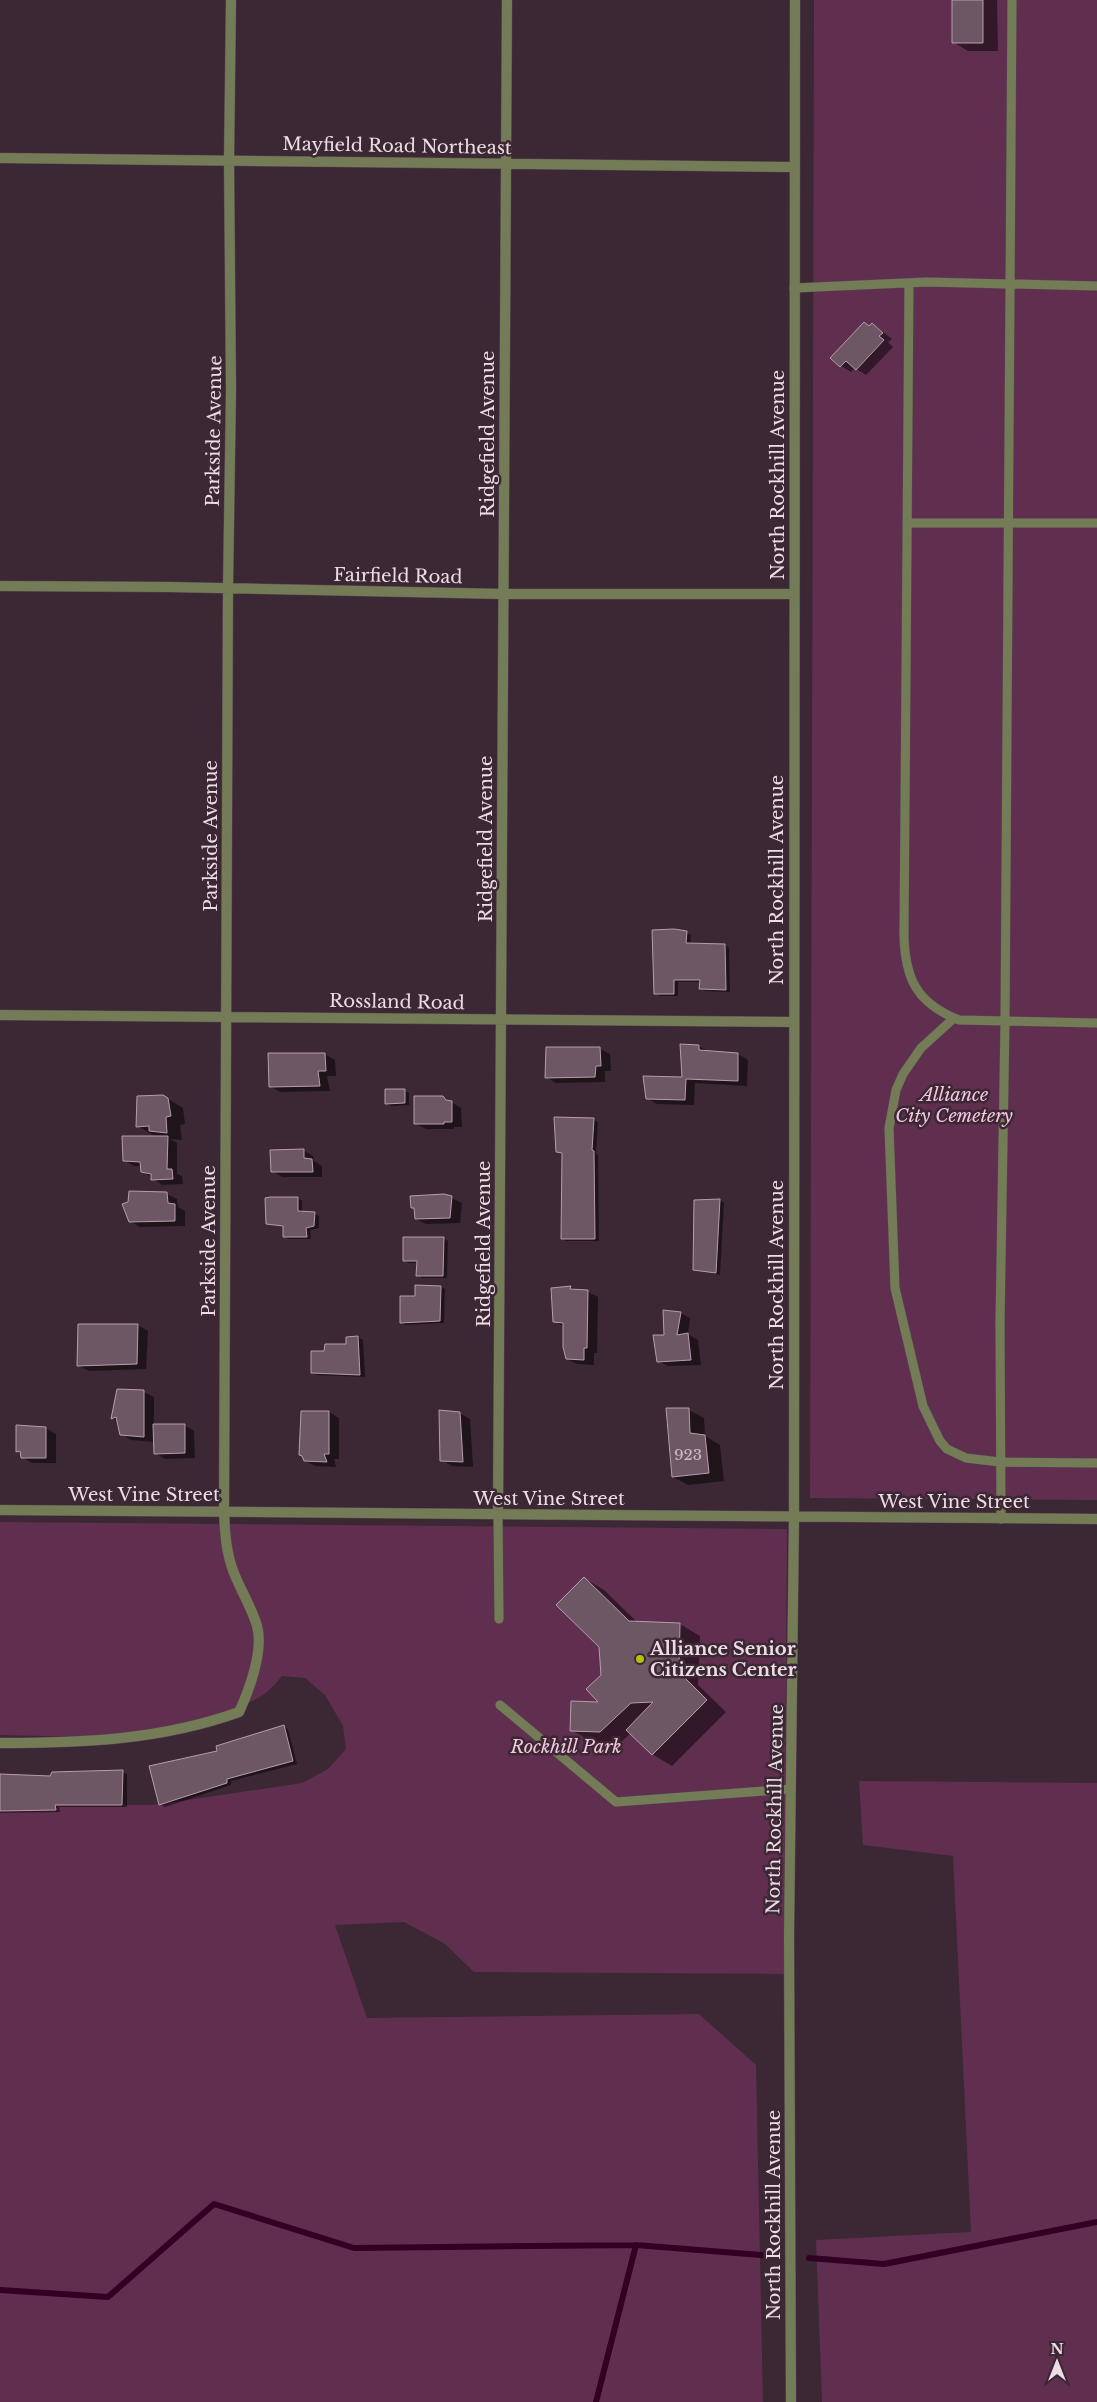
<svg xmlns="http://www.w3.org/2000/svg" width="1097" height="2402" viewBox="0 0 1097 2402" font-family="'Libre Baskerville',serif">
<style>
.green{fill:#602e4e}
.shadow{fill:#0007}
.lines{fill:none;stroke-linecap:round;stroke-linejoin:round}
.stream{stroke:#320023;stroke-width:6}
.building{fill:#6e5764;stroke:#b79dac}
.service-casing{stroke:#584450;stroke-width:10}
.minor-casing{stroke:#584450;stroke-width:11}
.tertiary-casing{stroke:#584450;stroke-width:11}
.service{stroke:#737b57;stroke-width:9}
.minor{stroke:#737b57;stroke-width:10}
.tertiary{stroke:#737b57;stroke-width:10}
.poi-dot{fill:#aec508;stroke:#3c2734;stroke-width:2}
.labels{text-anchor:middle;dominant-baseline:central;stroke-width:5;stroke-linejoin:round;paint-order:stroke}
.number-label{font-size:15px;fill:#ccbcc5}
.street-label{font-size:18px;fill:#ecdde5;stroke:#3c2734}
.park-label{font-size:18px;font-style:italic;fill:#f3c7e0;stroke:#3c2734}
.poi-label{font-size:18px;font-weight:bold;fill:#ecdde5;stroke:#3c2734;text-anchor:start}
</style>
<rect width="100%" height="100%" fill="#3c2734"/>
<path class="green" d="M 814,0 L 1097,0 L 1097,1500 L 810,1498 Z
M 0,1522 L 787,1529 L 784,1974 L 474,1972 L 445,1944 L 404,1922 L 335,1925 L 367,2018 L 699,2014 L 756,2065 L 763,2402 L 0,2402 L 0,1805 L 154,1805 L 302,1783 L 328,1769 L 346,1749 L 343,1726 L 325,1695 L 305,1678 L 282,1676 C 277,1682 272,1688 266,1693 C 253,1702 236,1708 222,1714 C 151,1740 75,1737 0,1735 Z
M 859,1781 L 1097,1783 L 1097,2402 L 822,2402 L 816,2240 L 971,2232 L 953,1856 L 863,1845 Z"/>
<path class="shadow" d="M 953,0 L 997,0 L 998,51 L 968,51 L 953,42 Z
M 873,324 L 892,339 L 888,342 L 893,347 L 866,375 L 855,368 L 851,372 L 841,366 Z
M 686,933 L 691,935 L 690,945 L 725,945 L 729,948 L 730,992 L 705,991 L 701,989 L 701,982 L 678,982 L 678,996 L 660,996 L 655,993 Z
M 699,1046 L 709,1052 L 738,1054 L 748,1060 L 747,1086 L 695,1083 L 694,1105 L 657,1104 L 647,1098 L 683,1079 Z
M 600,1049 L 610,1054 L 611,1071 L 605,1071 L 605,1082 L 556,1083 L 546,1077 Z
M 325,1054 L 335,1060 L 336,1076 L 327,1076 L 330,1091 L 280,1092 L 270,1086 Z
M 405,1091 L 409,1093 L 409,1105 L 391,1106 L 386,1103 Z
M 163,1096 L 183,1108 L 185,1124 L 180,1125 L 182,1140 L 170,1139 L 177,1143 L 177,1174 L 182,1176 L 183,1184 L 162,1185 L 142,1171 L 141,1166 L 134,1166 L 124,1160 L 164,1137 L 153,1135 L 138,1126 Z
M 443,1097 L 461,1108 L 462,1127 L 454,1127 L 454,1129 L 426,1129 L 416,1124 Z
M 593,1119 L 598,1122 L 596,1154 L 598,1155 L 599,1241 L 566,1241 L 562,1239 L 563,1154 L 557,1152 Z
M 303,1150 L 313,1156 L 314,1161 L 322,1166 L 322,1177 L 282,1177 L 272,1171 Z
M 167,1194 L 177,1199 L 178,1207 L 185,1211 L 185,1226 L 140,1227 L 130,1221 L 129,1215 L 125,1213 L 123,1205 Z
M 298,1198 L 302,1201 L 302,1213 L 314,1213 L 319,1216 L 319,1228 L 310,1230 L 311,1239 L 288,1239 L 284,1236 L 284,1227 L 267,1223 Z
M 452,1198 L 462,1203 L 460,1223 L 426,1224 L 416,1219 L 415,1209 L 412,1207 Z
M 720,1200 L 724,1203 L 720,1275 L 694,1269 Z
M 443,1238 L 448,1241 L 447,1278 L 422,1278 L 417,1275 L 418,1263 L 409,1263 L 404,1261 Z
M 441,1287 L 445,1289 L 444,1323 L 405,1325 L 401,1322 L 416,1297 Z
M 571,1287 L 578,1291 L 588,1292 L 598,1297 L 597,1353 L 594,1353 L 594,1365 L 577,1364 L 567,1359 L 564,1327 L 554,1321 L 552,1289 Z
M 680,1313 L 690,1318 L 688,1334 L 698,1340 L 701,1365 L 668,1366 L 658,1361 Z
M 80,1325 L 138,1325 L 148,1331 L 146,1369 L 89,1371 L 79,1366 Z
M 358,1337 L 363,1340 L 365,1377 L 317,1375 L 312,1373 L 325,1352 L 347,1345 Z
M 144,1392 L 154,1397 L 154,1426 L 184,1425 L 194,1431 L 195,1458 L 165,1459 L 155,1453 L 155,1442 L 131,1440 L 121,1434 L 118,1422 L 112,1418 Z
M 667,1410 L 689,1410 L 704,1418 L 705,1436 L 720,1445 L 724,1481 L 688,1485 L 673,1477 Z
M 302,1412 L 329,1412 L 339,1418 L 339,1459 L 334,1459 L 336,1467 L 315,1466 L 305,1461 Z
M 459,1413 L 470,1419 L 473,1467 L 452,1466 L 442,1460 Z
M 46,1428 L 56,1434 L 56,1463 L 32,1463 L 22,1457 L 22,1453 L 17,1451 Z
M 584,1578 L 604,1590 L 638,1623 L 680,1624 L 700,1636 L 698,1685 L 726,1712 L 672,1766 L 652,1754 L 631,1733 L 621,1742 L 591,1741 L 571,1730 L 602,1703 L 603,1675 L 600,1646 Z
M 283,1727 L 288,1729 L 297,1764 L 231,1781 L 231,1785 L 165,1807 L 160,1804 Z
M 122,1772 L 127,1774 L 127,1807 L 59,1807 L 60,1812 L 0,1813 L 0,1775 L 51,1777 Z"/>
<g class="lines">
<path class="stream" d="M 809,2258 L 884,2264 L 1097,2222
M 0,2290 L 108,2297 L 214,2204 L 354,2248 L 636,2245 L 772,2256
M 596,2402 L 636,2245"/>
</g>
<path class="building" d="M 952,0 L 983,0 L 983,43 L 952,43 Z
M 864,322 L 869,326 L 872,323 L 883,333 L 879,336 L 884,340 L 856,370 L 846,361 L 840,367 L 830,358 Z
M 674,929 L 687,931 L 686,943 L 725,944 L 726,990 L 699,989 L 700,980 L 674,980 L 674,994 L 654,994 L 652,930 Z
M 680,1044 L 699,1045 L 699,1050 L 738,1053 L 738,1081 L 686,1079 L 685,1100 L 646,1099 L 643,1076 L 682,1077 Z
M 546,1047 L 600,1047 L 601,1066 L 596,1066 L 595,1077 L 545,1078 Z
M 268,1053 L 325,1053 L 326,1071 L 318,1071 L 320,1086 L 269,1087 Z
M 385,1089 L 405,1089 L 405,1103 L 385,1104 Z
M 163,1095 L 168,1098 L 171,1116 L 166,1117 L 167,1133 L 149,1131 L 149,1126 L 136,1127 L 137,1096 Z
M 414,1096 L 443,1096 L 446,1100 L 452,1101 L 452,1122 L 444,1122 L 444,1124 L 414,1124 Z
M 554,1117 L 594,1118 L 592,1150 L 594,1151 L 595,1239 L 561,1239 L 562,1153 L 556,1152 Z
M 122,1136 L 168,1136 L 167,1169 L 172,1169 L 173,1179 L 151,1180 L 151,1174 L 141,1172 L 140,1162 L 123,1161 Z
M 304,1149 L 304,1158 L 312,1159 L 313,1172 L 271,1172 L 270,1150 Z
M 129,1191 L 167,1192 L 168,1203 L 175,1204 L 175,1221 L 129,1222 L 122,1204 L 128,1202 Z
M 444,1194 L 452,1196 L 450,1218 L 415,1219 L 414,1208 L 411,1208 L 410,1196 Z
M 270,1197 L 298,1197 L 298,1211 L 315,1212 L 314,1226 L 306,1228 L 307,1237 L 283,1237 L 283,1226 L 266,1224 L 265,1198 Z
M 720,1199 L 716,1273 L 693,1270 L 694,1200 Z
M 403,1237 L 444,1237 L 443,1276 L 416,1276 L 417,1261 L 403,1261 Z
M 415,1285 L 441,1286 L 440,1321 L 400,1323 L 400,1296 L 415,1296 Z
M 571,1286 L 570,1289 L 588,1290 L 587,1348 L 584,1348 L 584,1360 L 566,1359 L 563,1347 L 563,1323 L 553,1322 L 551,1288 Z
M 663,1310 L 681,1312 L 677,1335 L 688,1333 L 691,1360 L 657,1362 L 653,1335 L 664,1335 Z
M 78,1324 L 138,1324 L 137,1364 L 77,1366 Z
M 358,1336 L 360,1375 L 311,1373 L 311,1351 L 324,1351 L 325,1344 L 346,1344 L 346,1337 Z
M 117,1389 L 144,1390 L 144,1437 L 120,1435 L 116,1417 L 111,1419 Z
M 666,1408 L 689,1408 L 690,1433 L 705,1435 L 709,1473 L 672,1477 Z
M 439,1410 L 460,1412 L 463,1462 L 440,1461 Z
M 301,1411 L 329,1411 L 329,1454 L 324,1454 L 327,1462 L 304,1461 L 302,1456 L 299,1455 Z
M 153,1424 L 185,1424 L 185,1453 L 154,1454 Z
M 16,1425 L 46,1427 L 46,1458 L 21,1458 L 20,1451 L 16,1452 Z
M 584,1577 L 629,1621 L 680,1623 L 679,1672 L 707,1700 L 652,1755 L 626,1730 L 653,1702 L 631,1703 L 600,1732 L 570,1731 L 571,1701 L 598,1702 L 586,1689 L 601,1675 L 599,1647 L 556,1605 Z
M 284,1725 L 293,1761 L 227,1779 L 227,1783 L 159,1805 L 149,1766 L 217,1751 L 216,1746 Z
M 123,1770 L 122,1805 L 55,1805 L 56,1810 L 0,1811 L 0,1774 L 50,1776 L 52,1772 Z"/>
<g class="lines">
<g class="service-casing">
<path id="service" d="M 909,283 L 904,935 C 905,978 916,1003 959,1020 L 1097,1023
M 794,288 L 927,282 L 1097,286
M 907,523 L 1097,523
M 954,1018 L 921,1048 L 903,1074 L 896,1090 L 889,1128 L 895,1288 L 923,1406 L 940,1441 L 947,1449 L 966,1458 L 1000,1462 L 1097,1463
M 498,1514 L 499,1619
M 1001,1519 L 1000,1322 L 1005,1022 L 1012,0
M 500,1705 L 616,1802 L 791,1789"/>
</g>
<g class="minor-casing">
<path id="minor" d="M 0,158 L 794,167
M 0,586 L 168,587 L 504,594 L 794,594
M 0,1015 L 793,1022
M 498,1514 L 507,0
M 0,1743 C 82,1743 161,1740 239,1712 C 249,1691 264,1650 257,1626 C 252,1608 241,1591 234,1573 C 226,1553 225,1533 224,1512 L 228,588 L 231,390 L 229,161 L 231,0"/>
</g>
<g class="tertiary-casing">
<path id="tertiary" d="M 0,1510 L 1097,1519
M 791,2402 L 789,1936 L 794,1517 L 795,0"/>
</g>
<use href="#service" class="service"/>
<use href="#minor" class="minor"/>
<use href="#tertiary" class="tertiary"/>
</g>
<circle class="poi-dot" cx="640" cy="1659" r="5"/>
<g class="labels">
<g class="number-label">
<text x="688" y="1454">923</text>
</g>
<g class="street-label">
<text transform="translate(397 146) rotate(1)">Mayfield Road Northeast</text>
<text transform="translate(214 431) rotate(-89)">Parkside Avenue</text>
<text transform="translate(488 434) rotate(-90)">Ridgefield Avenue</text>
<text transform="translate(778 475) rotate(-90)">North Rockhill Avenue</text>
<text transform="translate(398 576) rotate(1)">Fairfield Road</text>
<text transform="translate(211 836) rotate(-90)">Parkside Avenue</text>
<text transform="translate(486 839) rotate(-90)">Ridgefield Avenue</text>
<text transform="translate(777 880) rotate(-90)">North Rockhill Avenue</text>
<text transform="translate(397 1002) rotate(1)">Rossland Road</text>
<text transform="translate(209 1241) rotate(-90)">Parkside Avenue</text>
<text transform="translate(484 1244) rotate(-90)">Ridgefield Avenue</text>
<text transform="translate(777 1285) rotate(-90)">North Rockhill Avenue</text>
<text x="144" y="1495">West Vine Street</text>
<text x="549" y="1499">West Vine Street</text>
<text x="954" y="1502">West Vine Street</text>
<text transform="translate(775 1809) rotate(-89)">North Rockhill Avenue</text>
<text transform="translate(774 2215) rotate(-90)">North Rockhill Avenue</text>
</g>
<g class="park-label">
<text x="954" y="1095">Alliance<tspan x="954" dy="21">City Cemetery</tspan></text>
<text x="566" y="1747">Rockhill Park</text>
</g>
<g class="poi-label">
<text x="650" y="1649">Alliance Senior<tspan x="650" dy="21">Citizens Center</tspan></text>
</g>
</g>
<g transform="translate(1057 2362)" stroke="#3c2734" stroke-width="4" paint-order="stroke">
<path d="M0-4L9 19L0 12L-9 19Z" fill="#ecdde5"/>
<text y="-8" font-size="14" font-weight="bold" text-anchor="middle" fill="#ecdde5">N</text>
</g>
</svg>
